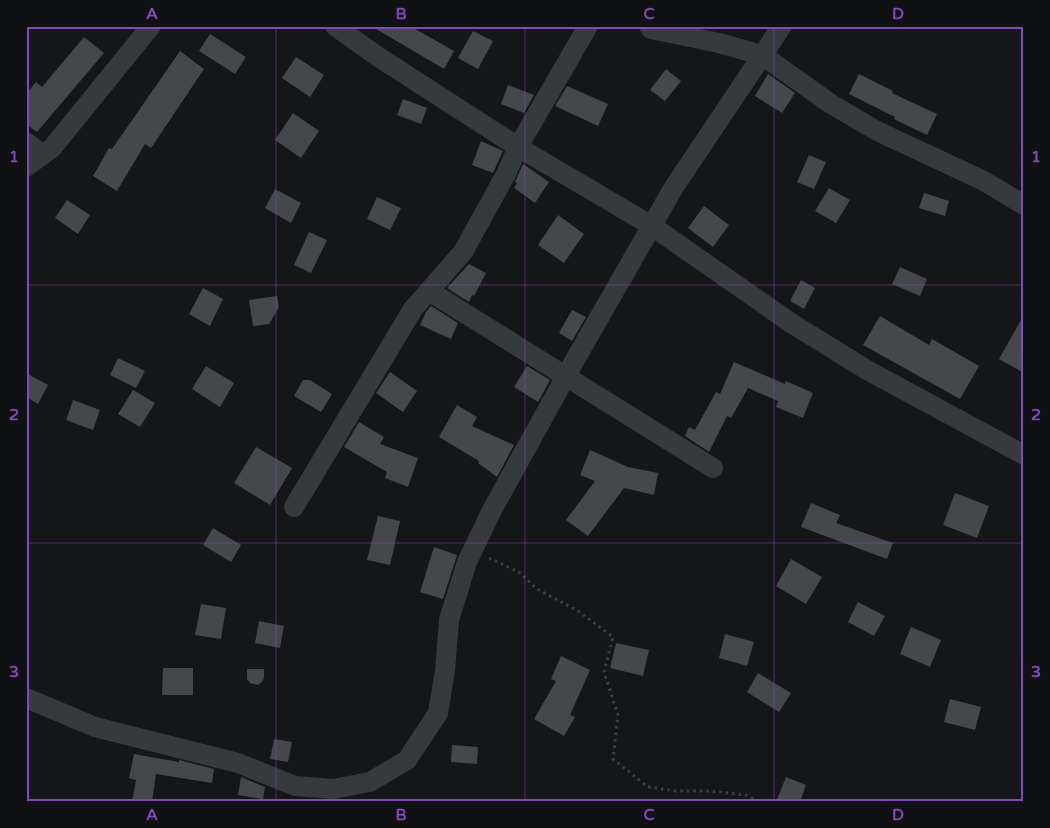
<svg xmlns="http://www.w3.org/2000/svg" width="1050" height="828" viewBox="0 0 1050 828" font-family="'Varela Round',sans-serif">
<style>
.building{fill:#44484a}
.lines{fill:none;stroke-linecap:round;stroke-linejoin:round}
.path{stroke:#3c4143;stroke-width:3;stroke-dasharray:2.5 4;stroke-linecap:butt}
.minor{stroke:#363a3c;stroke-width:20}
.grid{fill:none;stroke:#8447bd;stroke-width:1;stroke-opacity:0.55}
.neatline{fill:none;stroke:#8447bd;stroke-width:2}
.grid-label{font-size:16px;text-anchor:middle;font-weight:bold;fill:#8447bd}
</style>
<rect width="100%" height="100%" fill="#151617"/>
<path class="building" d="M 371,26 L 410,26 L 454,51 L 444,69 Z
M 473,31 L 493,41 L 478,69 L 458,58 Z
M 210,34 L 246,57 L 235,74 L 199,51 Z
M 84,37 L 104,53 L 37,132 L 26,124 L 26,94 L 36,82 L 42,87 Z
M 180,51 L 204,69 L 151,148 L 145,144 L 117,191 L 93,176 L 109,148 L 112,149 Z
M 296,57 L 324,75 L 310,97 L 282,78 Z
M 666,69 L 681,81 L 665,101 L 650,90 Z
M 768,74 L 795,93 L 782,113 L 755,96 Z
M 859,74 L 893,91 L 892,93 L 937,114 L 927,135 L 894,119 L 895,117 L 849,94 Z
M 508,85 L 534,95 L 524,113 L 501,104 Z
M 567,86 L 608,104 L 598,126 L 555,106 Z
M 403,99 L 427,108 L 421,124 L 397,115 Z
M 293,113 L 319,131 L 301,158 L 275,140 Z
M 481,141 L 503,151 L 493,173 L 472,165 Z
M 809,155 L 826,162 L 814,189 L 797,182 Z
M 523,164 L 549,182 L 535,203 L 514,188 L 517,183 L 515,182 Z
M 829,188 L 850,200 L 836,223 L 815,211 Z
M 275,189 L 301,203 L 291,223 L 265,208 Z
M 924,193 L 949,201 L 945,216 L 919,208 Z
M 377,197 L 401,208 L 390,230 L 367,219 Z
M 67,200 L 90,215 L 78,234 L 55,218 Z
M 704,206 L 729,225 L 713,247 L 688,228 Z
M 558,215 L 584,234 L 564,263 L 538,245 Z
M 309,232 L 327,240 L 311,273 L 294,265 Z
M 469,264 L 486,273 L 474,296 L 472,295 L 469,302 L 447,288 Z
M 900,267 L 927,279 L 920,296 L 892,284 Z
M 801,280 L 815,288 L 804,309 L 790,301 Z
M 203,288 L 223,299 L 210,326 L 189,314 Z
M 277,296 L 279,307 L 269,324 L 253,326 L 249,300 Z
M 431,306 L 458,323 L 451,339 L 420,325 L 426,312 Z
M 572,310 L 586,317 L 572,341 L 559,333 Z
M 1024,315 L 1024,373 L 999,359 Z
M 880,316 L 929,345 L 932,339 L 979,366 L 960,399 L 863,345 Z
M 118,358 L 145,371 L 136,388 L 110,375 Z
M 734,362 L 785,384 L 786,381 L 813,393 L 803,418 L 776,407 L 778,401 L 748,388 L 731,418 L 727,416 L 709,452 L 685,436 L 689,427 L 695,430 L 716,392 L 720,394 Z
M 206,366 L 234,383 L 220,407 L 192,389 Z
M 527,366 L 550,380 L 538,402 L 514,387 Z
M 390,372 L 417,391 L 403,412 L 376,393 Z
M 26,373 L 48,385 L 38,404 L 26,397 Z
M 303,380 L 310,380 L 332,394 L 321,412 L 294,396 Z
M 133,390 L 155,403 L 140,427 L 118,414 Z
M 73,400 L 100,410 L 93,430 L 66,420 Z
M 457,405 L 477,417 L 472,426 L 514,445 L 497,477 L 478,463 L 479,461 L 439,437 Z
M 359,422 L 384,437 L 380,444 L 418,458 L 408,487 L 385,478 L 387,472 L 344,447 Z
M 256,447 L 292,468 L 270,505 L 234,483 Z
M 590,450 L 628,467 L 658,473 L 654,495 L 624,488 L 588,536 L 566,520 L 595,481 L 580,475 Z
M 955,493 L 989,506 L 977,538 L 943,525 Z
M 811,503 L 840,515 L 836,523 L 893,543 L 887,559 L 801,527 Z
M 378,516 L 400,521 L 390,565 L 367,560 Z
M 213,528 L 241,545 L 231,562 L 203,545 Z
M 434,547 L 457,555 L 443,599 L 420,592 Z
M 791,559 L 822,577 L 806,604 L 776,586 Z
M 858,602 L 885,616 L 874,636 L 848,622 Z
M 201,604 L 226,608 L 221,639 L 195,635 Z
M 259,621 L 284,626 L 280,648 L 255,643 Z
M 911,627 L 941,640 L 930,667 L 900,654 Z
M 725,634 L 754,642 L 747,666 L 719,658 Z
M 616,643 L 649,650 L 643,676 L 610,668 Z
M 561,656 L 590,670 L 570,715 L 575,717 L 564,736 L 534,719 L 556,681 L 551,679 Z
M 163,668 L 193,668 L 193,695 L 162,695 Z
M 247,669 L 264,669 L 264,678 L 262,682 L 258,685 L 250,683 L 247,679 Z
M 758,673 L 791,693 L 779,712 L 747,692 Z
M 950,699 L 981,707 L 975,730 L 944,722 Z
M 274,739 L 292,742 L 288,762 L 270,759 Z
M 452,745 L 478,747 L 477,764 L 451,762 Z
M 134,754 L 179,762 L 179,760 L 214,769 L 212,783 L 156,774 L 152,802 L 132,802 L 136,780 L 129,778 Z
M 241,777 L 265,787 L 263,799 L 238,795 Z
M 786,777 L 806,785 L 800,802 L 776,802 Z"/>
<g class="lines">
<path class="path" d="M 489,558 L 519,572 L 537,589 L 578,611 L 613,637 L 604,672 L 618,715 L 613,759 L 648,787 L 676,791 L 709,791 L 746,795 L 760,802"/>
<path class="minor" d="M 335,26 L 377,56 L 518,147 L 652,226 L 791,323 L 867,370 L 1024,455
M 649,26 L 651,29 L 719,43 L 762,55 L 831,104 L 877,131 L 982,180 L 1024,205
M 26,142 L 43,155
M 26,167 L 52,148 L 151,26
M 429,291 L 713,468
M 294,507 L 413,309 L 463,252 L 506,174 L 518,147 L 588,26
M 26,698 L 95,727 L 238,763 L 295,786 L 333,789 L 370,782 L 407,760 L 438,713 L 445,671 L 449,620 L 467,562 L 492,510 L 576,358 L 674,187 L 782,26"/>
</g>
<path class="grid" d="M 276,26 L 276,802M 525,26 L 525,802M 774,26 L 774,802M 26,285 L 1024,285M 26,543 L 1024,543"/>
<rect width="1050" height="828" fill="none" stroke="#101112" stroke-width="55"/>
<rect x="28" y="28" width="994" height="772" class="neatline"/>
<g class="grid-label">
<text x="152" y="19">A</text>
<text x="401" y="19">B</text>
<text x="649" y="19">C</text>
<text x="898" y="19">D</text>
<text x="14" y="162">1</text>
<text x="1036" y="162">1</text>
<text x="14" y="420">2</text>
<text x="1036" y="420">2</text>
<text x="14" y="677">3</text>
<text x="1036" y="677">3</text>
<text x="152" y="820">A</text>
<text x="401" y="820">B</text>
<text x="649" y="820">C</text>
<text x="898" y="820">D</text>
</g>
</svg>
